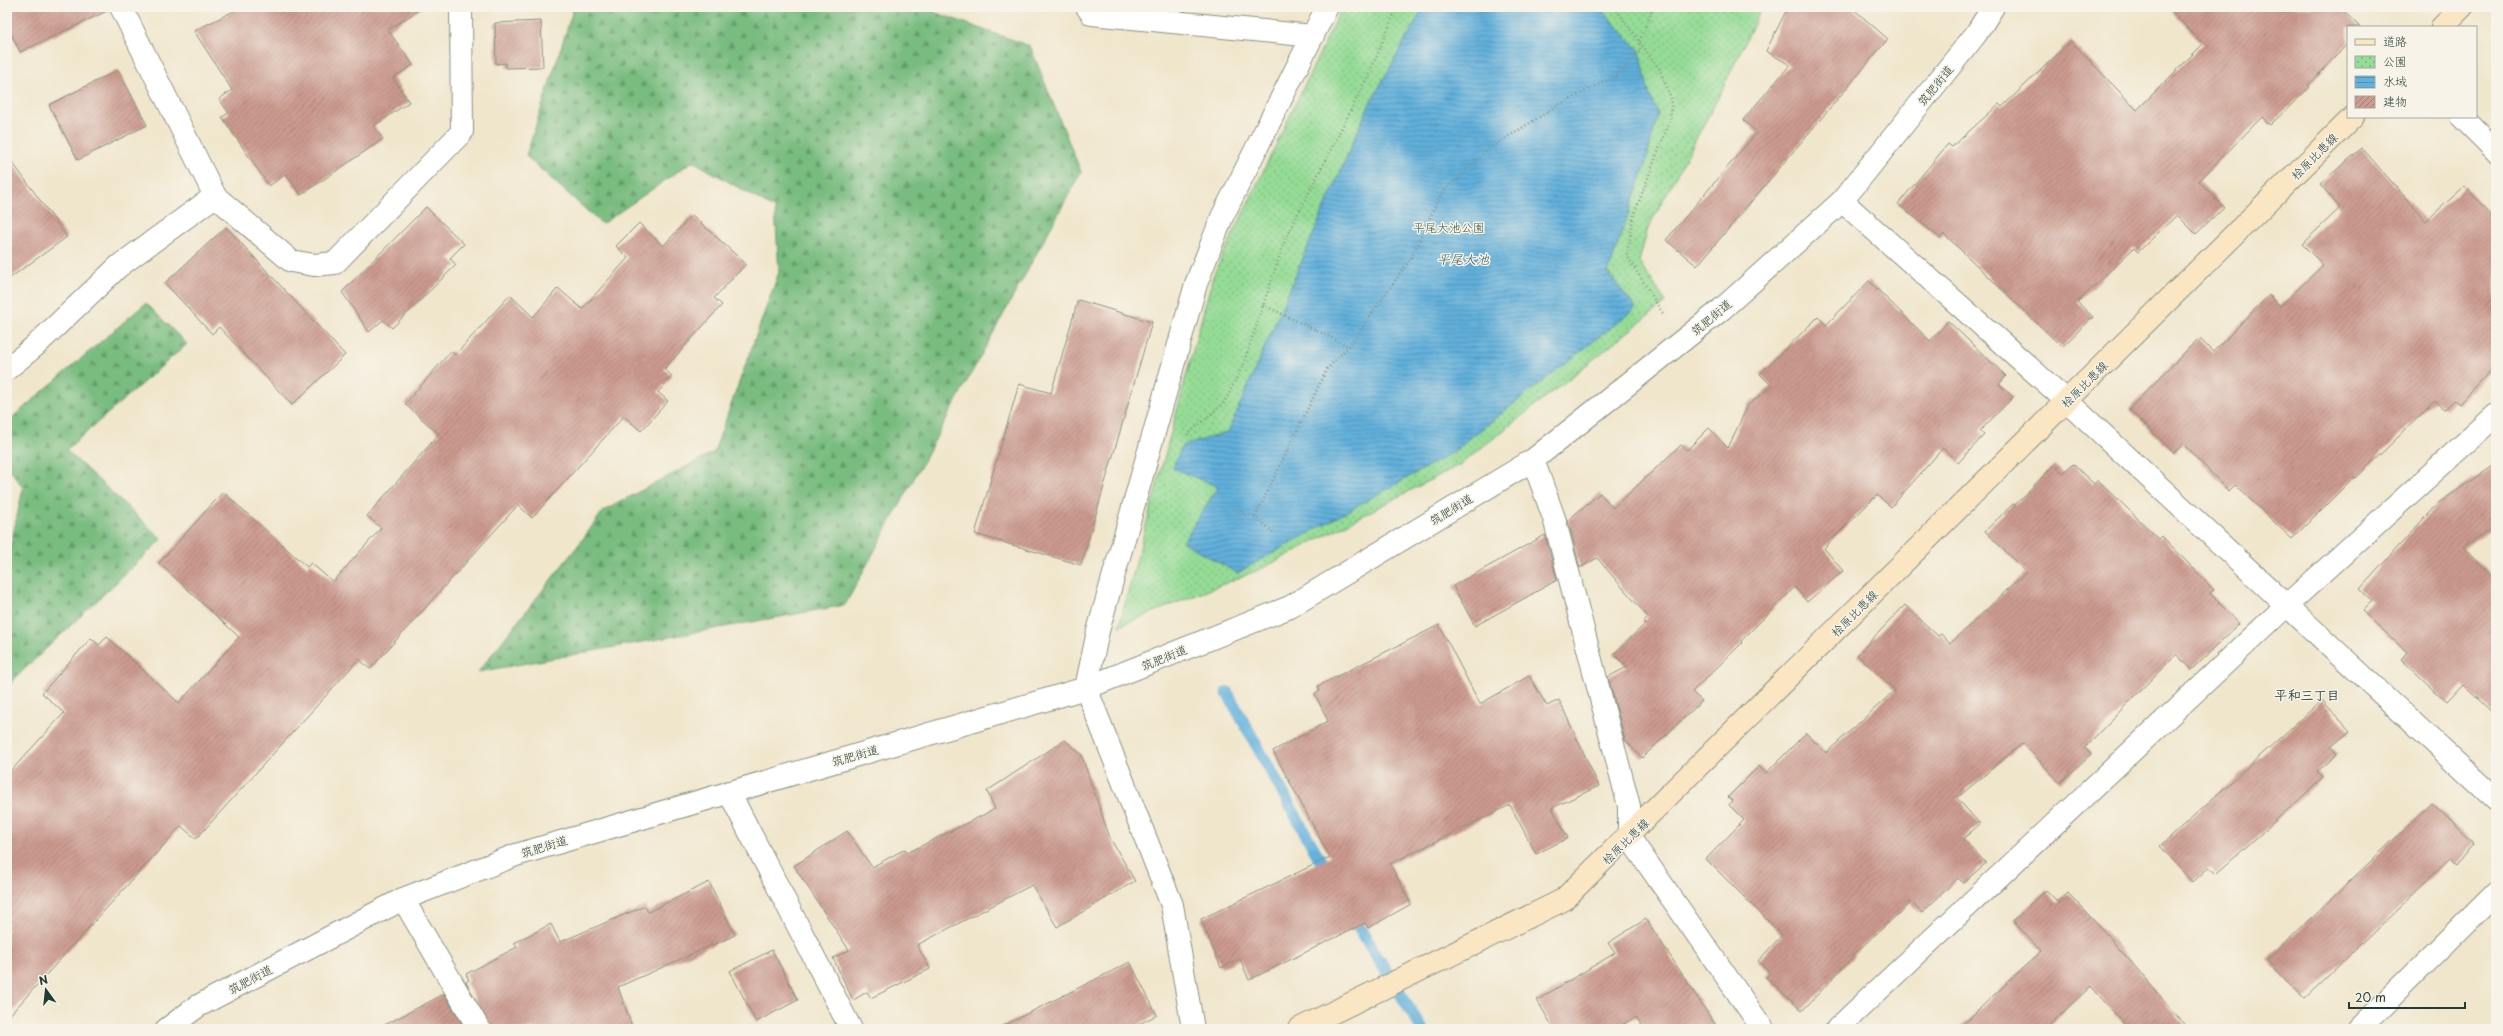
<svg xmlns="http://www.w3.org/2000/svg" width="2503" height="1036" viewBox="0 0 2503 1036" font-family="'Playpen Sans','Klee One',sans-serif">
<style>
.forest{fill:url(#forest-firs);stroke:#4c7c5a}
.park{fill:url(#park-dots);stroke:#5a8c65}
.water{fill:url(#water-rules);stroke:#407688}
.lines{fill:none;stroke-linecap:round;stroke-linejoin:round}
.stream{stroke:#62b0dc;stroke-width:12}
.building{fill:url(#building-hatch)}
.minor-casing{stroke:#889280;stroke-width:24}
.tertiary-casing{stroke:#889280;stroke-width:24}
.secondary-casing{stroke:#889280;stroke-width:24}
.path{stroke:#889280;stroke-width:2.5;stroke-dasharray:1 3;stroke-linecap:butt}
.minor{stroke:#fff;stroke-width:22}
.tertiary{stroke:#fff;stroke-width:22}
.secondary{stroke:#fbe6c4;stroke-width:22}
.labels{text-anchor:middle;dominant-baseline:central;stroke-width:3;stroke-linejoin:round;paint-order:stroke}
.street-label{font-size:12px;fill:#1f3d34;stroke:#f7f3e8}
.park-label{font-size:12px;fill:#375d48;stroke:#f7f3e8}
.water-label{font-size:13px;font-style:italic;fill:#305a5e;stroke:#f7f3e8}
.neighbourhood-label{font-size:13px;font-weight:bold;fill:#1f3d34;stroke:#f7f3e8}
</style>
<defs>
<pattern id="forest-firs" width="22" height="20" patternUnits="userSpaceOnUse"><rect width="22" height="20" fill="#78bc7f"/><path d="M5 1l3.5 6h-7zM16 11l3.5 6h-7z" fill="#629a69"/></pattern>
<pattern id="park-dots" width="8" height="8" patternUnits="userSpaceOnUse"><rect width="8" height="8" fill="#95dc96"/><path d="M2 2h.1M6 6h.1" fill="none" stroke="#79b47b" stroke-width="1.8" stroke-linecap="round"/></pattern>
<pattern id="water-rules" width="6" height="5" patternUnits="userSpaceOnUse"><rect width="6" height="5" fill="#62b0dc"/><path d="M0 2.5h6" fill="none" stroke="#5090b3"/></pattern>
<pattern id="building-hatch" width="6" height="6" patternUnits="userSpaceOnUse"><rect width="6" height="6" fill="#cc9a8e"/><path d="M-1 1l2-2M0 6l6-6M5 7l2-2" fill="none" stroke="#a57f75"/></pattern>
</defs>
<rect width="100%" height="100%" fill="#f7f3e8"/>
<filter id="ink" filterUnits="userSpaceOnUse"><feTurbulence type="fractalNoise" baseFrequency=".025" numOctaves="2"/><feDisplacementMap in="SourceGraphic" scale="8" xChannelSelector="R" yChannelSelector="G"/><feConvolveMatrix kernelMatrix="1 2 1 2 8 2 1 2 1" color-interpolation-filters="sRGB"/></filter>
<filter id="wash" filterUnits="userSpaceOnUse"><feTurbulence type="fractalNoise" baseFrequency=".012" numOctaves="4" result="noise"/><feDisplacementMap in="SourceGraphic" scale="16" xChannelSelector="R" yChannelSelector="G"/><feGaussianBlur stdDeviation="0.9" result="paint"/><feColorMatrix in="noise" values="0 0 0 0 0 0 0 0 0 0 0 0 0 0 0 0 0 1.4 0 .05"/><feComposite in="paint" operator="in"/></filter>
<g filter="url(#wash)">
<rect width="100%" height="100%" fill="#f0e6cc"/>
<path class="forest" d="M 574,7 L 920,7 L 1030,46 L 1081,172 L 845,605 L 478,672 L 580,543 L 603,511 L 714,452 L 779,272 L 775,209 L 693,161 L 602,224 L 526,156 Z
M 146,303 L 187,344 L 66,450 L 162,539 L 12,681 L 7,694 L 7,563 L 23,488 L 7,465 L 7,422 Z"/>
<path class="park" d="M 1342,7 L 1762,7 L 1718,98 L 1648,228 L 1639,262 L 1666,302 L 1461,464 L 1261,569 L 1119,626 L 1213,276 Z"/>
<path class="water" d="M 1424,7 L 1599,7 L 1640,51 L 1649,93 L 1658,114 L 1644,169 L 1608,273 L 1636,308 L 1450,454 L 1237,573 L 1183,542 L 1218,487 L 1173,468 L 1182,446 L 1228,432 L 1369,105 Z"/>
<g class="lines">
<path class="stream" d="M 1227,692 L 1329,876
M 1350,913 L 1422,1029"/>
</g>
<g id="blocks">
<path class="building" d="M 7,7 L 109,7 L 109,10 L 20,52 L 7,25 Z
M 242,7 L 423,7 L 388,30 L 413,65 L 393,78 L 409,102 L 374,126 L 383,139 L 301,195 L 286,174 L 269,186 L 222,117 L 229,113 L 219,99 L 232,90 L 194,31 Z
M 1788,7 L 1851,7 L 1888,39 L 1697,266 L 1666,240 L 1757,132 L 1743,120 L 1790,65 L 1766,51 Z
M 2167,7 L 2339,7 L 2360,27 L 2348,27 L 2348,43 L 2308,86 L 2310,87 L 2270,125 L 2262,117 L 2199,181 L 2224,207 L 2196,234 L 2177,215 L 2138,252 L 2134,248 L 2077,302 L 2093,317 L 2062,347 L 1944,234 L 1940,238 L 1898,204 L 1948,144 L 1952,147 L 1999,104 L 2002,107 L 2071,41 L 2137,110 L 2203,44 Z
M 541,21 L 543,67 L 506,68 L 506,63 L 496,64 L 495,23 Z
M 118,70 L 147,125 L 78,160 L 49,105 Z
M 2362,148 L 2426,221 L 2465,186 L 2496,221 L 2496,365 L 2459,404 L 2454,400 L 2445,409 L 2435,401 L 2356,478 L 2354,477 L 2292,539 L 2235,485 L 2229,491 L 2183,444 L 2174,453 L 2129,409 L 2199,338 L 2213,352 L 2269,295 L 2280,306 L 2323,265 L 2302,244 L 2340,208 L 2320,184 Z
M 7,155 L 67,237 L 7,280 Z
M 426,207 L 464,244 L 450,258 L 456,265 L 392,328 L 383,320 L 369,332 L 342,292 Z
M 692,215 L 746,264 L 714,298 L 722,305 L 664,369 L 672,376 L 658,392 L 668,401 L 641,431 L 624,416 L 532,518 L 518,505 L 370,669 L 359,659 L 196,839 L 181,826 L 7,1018 L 7,775 L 64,713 L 42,693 L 91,638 L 99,645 L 107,637 L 179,703 L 239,637 L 159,563 L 223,492 L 307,567 L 311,563 L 333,582 L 381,528 L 367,516 L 439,434 L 405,404 L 451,351 L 455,355 L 510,295 L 533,317 L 558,288 L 582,309 L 628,258 L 616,246 L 639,223 L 663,246 Z
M 226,227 L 345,355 L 292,405 L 219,327 L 212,334 L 165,283 Z
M 1869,281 L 1930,341 L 1948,321 L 2006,376 L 1999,384 L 2013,397 L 1980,431 L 1984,435 L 1958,463 L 1943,448 L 1891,507 L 1877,495 L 1824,548 L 1843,571 L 1807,602 L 1795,587 L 1741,641 L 1742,643 L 1692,692 L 1702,701 L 1642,758 L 1625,740 L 1608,677 L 1627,667 L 1614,654 L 1645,624 L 1643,622 L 1648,617 L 1597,558 L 1580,568 L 1568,520 L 1600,493 L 1613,508 L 1681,445 L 1687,450 L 1709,428 L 1728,448 L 1748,405 L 1772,386 L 1760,374 L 1818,317 L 1826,325 Z
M 1078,300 L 1152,322 L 1081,565 L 975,534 L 1019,384 L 1051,393 Z
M 2073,464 L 2094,484 L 2098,480 L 2159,539 L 2162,536 L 2214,590 L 2210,593 L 2239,624 L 2191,670 L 2176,654 L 2085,747 L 2091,754 L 2060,783 L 2023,743 L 1957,798 L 1980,824 L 1963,839 L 1986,863 L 1963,883 L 1958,878 L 1922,913 L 1911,902 L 1853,955 L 1854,956 L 1802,1011 L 1766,977 L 1770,973 L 1758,961 L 1782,935 L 1706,859 L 1744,820 L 1729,805 L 1732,801 L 1728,797 L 1759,766 L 1766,773 L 1806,733 L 1826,753 L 1895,690 L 1857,655 L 1905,605 L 1938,636 L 1941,634 L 1950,644 L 2026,572 L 1985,531 L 2013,504 L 2015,505 L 2054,465 L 2063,473 Z
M 2496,464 L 2496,526 L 2463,548 L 2496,580 L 2496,716 L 2463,685 L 2447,702 L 2401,659 L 2407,652 L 2362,611 L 2372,601 L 2360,589 L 2437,504 Z
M 1545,535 L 1557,580 L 1475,626 L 1453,586 Z
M 1439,625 L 1480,704 L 1529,676 L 1547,706 L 1559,700 L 1599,786 L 1552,808 L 1568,838 L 1536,854 L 1510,805 L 1390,864 L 1411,904 L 1368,928 L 1365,923 L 1249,980 L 1240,959 L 1221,968 L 1201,919 L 1330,857 L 1273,751 L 1328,721 L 1315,694 L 1320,691 L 1318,686 Z
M 2322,700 L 2350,731 L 2331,747 L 2337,754 L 2317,771 L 2323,778 L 2216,874 L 2209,867 L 2193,882 L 2160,846 Z
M 1065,740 L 1081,754 L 1110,838 L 1135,881 L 1057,927 L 1032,885 L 917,945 L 930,969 L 871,998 L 867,992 L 853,1000 L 833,958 L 849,950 L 794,866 L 847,831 L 872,867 L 905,849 L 907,853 L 995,809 L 987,791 Z
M 2432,803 L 2474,843 L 2456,865 L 2449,860 L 2304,999 L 2267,960 Z
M 709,882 L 735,935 L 618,987 L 633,1029 L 491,1029 L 466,982 L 469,980 L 466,974 L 517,947 L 514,943 L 551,924 L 560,942 L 645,906 L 648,912 Z
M 2046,890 L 2058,902 L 2068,893 L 2115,943 L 2188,1029 L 2128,1029 L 2091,986 L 2045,1029 L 1958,1029 L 2041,951 L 2013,921 Z
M 1646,919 L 1718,1029 L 1644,1029 L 1636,1017 L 1615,1029 L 1554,1029 L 1537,1000 L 1615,953 L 1608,943 Z
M 772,950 L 798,1000 L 756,1022 L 730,971 Z
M 1130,962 L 1157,1015 L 1129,1029 L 997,1029 Z
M 444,994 L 465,1029 L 377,1029 Z"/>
</g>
</g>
<g filter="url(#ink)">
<use href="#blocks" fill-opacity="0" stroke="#889280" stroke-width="1"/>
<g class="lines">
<g class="minor-casing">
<path id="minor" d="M 121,7 L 215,196 L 291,261 L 314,265 L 335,263 L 462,132 L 461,7
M 1087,7 L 1092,14 L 1313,36
M 2462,117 L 2496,151
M 1842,201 L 2067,401
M 7,369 L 35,346 L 119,266 L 215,196
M 1533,460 L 1554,518 L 1629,806 L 1629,837 L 1763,1029
M 729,792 L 851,1029
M 403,899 L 479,1029
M 1193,1029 L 1172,905 L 1086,688 L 1098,631 L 1196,284 L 1222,217 L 1327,7
M 1837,1029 L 2287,605 L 2496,415
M 2359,1029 L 2496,893"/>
</g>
<g class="tertiary-casing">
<path id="tertiary" d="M 2067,401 L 2496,800
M 167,1029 L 198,1006 L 403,899 L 516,855 L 1086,688 L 1290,607 L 1533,460 L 1722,309 L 1842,201 L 1976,34 L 1993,7"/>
</g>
<g class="secondary-casing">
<path id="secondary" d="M 2442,27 L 2462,7
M 1299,1029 L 1563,900 L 2353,117"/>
</g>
<path class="path" d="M 1614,7 L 1660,70 L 1672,101 L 1670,120 L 1633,217 L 1627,256 L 1664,315
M 1643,7 L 1652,12
M 1263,305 L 1349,346
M 1187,435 L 1224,403 L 1243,365 L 1285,240 L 1370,72 L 1397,7
M 1231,509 L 1255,517 L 1273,532
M 1255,517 L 1327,369 L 1349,346 L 1411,258 L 1441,194 L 1487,150 L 1560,104 L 1618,75 L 1640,51 L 1639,42 L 1654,7"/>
<use href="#minor" class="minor"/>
<use href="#tertiary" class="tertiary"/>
<use href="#secondary" class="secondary"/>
</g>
</g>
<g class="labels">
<g class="street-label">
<text transform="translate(1935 85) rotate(-51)">筑肥街道</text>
<text transform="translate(2314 156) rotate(-45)">桧原比恵線</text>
<text transform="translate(1711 317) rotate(-40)">筑肥街道</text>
<text transform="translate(2084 384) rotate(-45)">桧原比恵線</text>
<text transform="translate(1451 509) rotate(-31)">筑肥街道</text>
<text transform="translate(1854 613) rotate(-45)">桧原比恵線</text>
<text transform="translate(1164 657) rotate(-22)">筑肥街道</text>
<text transform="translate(855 755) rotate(-16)">筑肥街道</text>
<text transform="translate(1625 841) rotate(-44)">桧原比恵線</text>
<text transform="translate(544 846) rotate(-17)">筑肥街道</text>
<text transform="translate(250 979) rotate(-28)">筑肥街道</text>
</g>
<g class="park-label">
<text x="1449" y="227">平尾大池公園</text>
</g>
<g class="water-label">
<text x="1463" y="258">平尾大池</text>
</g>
<g class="neighbourhood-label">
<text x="2307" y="694">平和三丁目</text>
</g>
</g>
<rect width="2503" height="1036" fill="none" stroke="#f7f3e8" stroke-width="24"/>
<rect x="2347" y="26" width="130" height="92" fill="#f7f3e8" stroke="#a1aaa0"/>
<rect x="2355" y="39" width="20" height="6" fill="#fbe6c4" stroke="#a1aaa0"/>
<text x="2383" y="46" font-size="12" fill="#1f3d34">道路</text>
<rect x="2355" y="56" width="20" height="12" fill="url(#park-dots)" stroke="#a1aaa0"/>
<text x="2383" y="66" font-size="12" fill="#1f3d34">公園</text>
<rect x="2355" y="76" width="20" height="12" fill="url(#water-rules)" stroke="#a1aaa0"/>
<text x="2383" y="86" font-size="12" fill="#1f3d34">水域</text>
<rect x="2355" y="96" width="20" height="12" fill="url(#building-hatch)" stroke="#a1aaa0"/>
<text x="2383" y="106" font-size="12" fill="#1f3d34">建物</text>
<g transform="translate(46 990) rotate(345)" stroke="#f7f3e8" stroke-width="3" paint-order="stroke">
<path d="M0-3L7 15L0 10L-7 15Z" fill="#1f3d34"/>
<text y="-6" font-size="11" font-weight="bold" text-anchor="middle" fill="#1f3d34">N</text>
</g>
<path d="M2349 1002v6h116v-6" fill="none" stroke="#1f3d34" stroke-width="2"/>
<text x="2355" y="1002" font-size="12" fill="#1f3d34" stroke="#f7f3e8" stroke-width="3" paint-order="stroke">20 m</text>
</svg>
